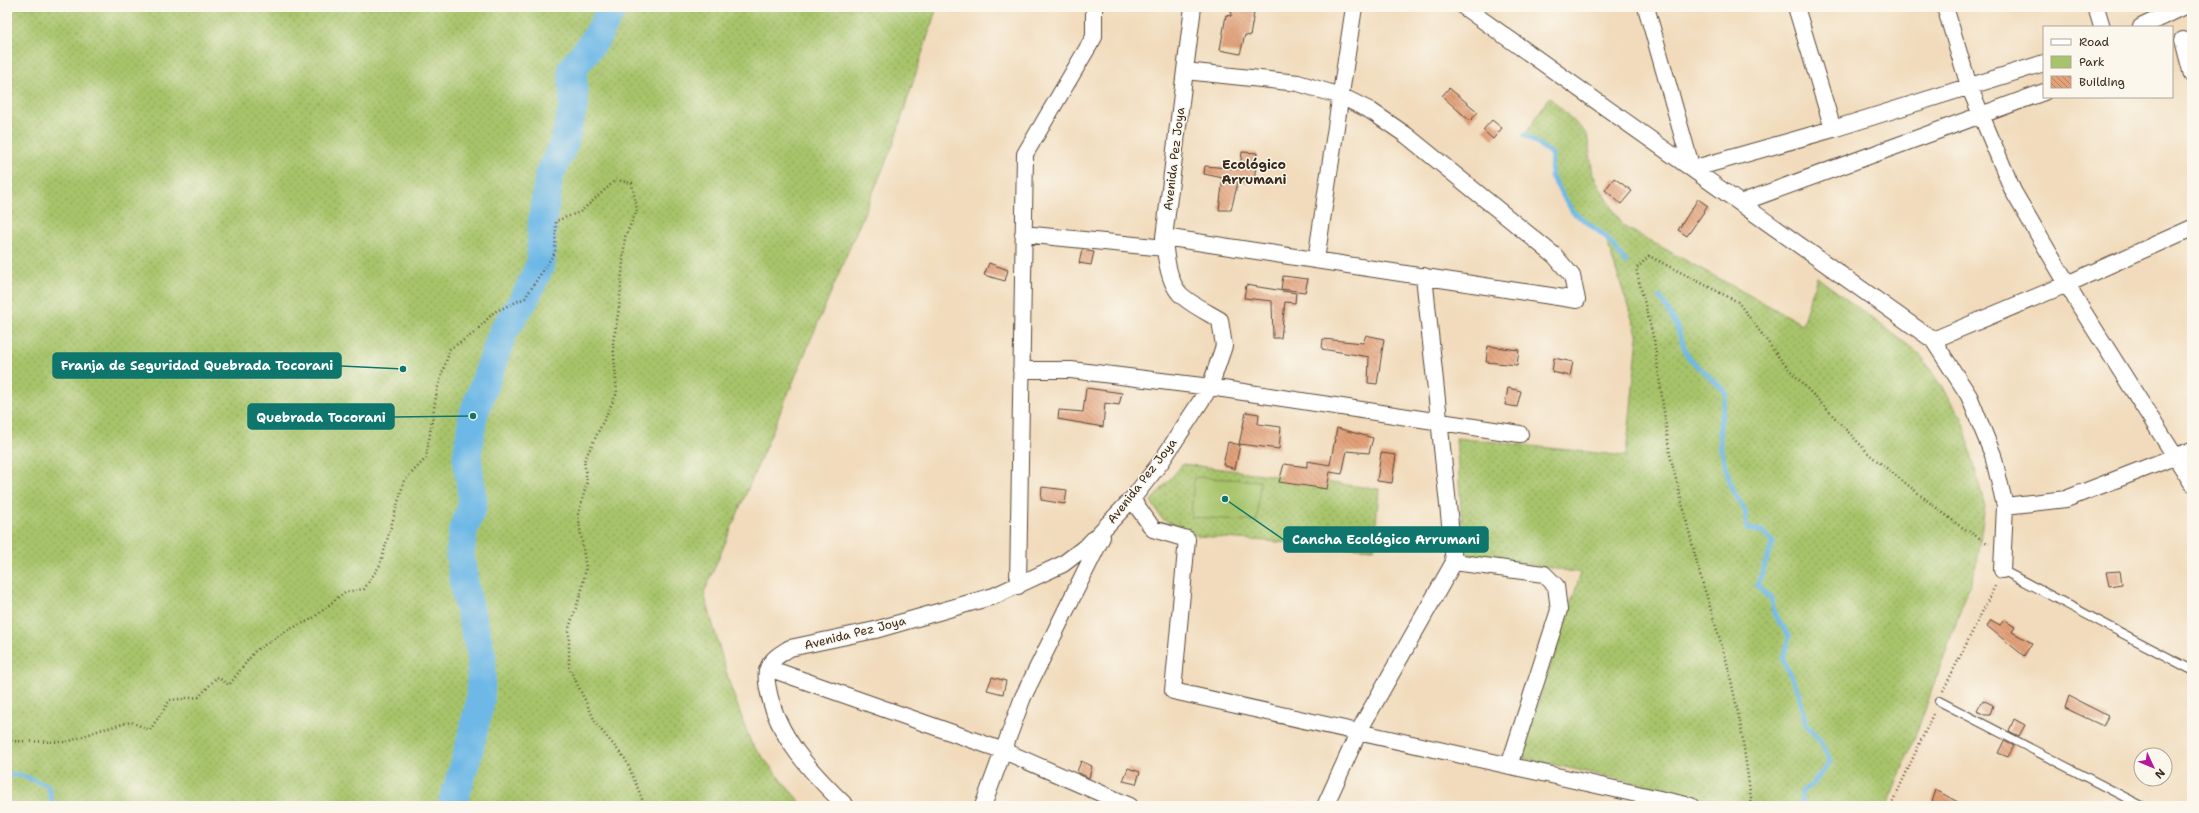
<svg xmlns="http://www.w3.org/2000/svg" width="2199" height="813" viewBox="0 0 2199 813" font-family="'Shantell Sans',sans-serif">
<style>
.green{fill:url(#green-dots);stroke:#717744}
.pitch{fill:#a7c46b;stroke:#717744}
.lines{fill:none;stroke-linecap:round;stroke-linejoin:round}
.stream{stroke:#6db8e6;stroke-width:5}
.river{stroke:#6db8e6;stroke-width:29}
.building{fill:url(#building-back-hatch)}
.lane-casing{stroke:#564536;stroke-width:10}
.street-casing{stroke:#564536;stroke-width:18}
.path{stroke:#564536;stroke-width:2.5;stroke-dasharray:1 3;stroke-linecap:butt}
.lane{stroke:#fff;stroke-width:8}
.street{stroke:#fff;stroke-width:16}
.labels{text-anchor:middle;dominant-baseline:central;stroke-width:3;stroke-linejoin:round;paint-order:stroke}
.street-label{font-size:12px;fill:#3b2a1e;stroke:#fbf7ec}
.neighbourhood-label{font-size:13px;font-weight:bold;fill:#3b2a1e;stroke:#fbf7ec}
.leader{fill:none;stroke:#0f766e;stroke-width:1.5}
.callout-dot{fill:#0f766e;stroke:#fbf7ec;stroke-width:1.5}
.callout{fill:#0f766e;stroke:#0f766e;stroke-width:1.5}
.callout-label{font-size:13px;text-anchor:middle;font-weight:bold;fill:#fff}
</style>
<defs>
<pattern id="green-dots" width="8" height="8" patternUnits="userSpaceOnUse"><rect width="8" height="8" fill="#a7c46b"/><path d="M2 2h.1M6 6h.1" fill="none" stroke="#899f57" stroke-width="1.8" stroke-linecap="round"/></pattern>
<pattern id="building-back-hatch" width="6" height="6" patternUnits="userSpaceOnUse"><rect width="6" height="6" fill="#e3a179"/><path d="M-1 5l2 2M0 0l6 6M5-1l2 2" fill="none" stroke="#b98363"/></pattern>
</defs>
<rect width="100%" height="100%" fill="#fbf7ec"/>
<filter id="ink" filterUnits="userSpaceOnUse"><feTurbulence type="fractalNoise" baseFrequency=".025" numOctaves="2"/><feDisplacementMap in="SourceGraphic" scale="8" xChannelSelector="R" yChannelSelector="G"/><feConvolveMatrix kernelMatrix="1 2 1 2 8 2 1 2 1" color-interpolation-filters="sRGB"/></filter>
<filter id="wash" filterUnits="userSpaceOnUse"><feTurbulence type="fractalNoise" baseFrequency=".012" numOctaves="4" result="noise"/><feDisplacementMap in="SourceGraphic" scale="16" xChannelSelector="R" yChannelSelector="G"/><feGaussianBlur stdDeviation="0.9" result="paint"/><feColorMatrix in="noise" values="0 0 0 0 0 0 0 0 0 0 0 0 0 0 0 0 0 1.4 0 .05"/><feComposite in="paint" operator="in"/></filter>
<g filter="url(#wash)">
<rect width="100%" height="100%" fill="#f1dbbc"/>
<path class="green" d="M 7,7 L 937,7 L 893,145 L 704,593 L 730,685 L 751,743 L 803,806 L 7,806 Z
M 1549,97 L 1587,134 L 1593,175 L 1623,226 L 1802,324 L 1817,277 L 1920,354 L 1962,418 L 1985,507 L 1975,570 L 1915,737 L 1887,806 L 1738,806 L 1520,757 L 1581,573 L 1464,554 L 1456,438 L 1626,456 L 1638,337 L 1605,236 L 1573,212 L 1562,197 L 1551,176 L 1552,154 L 1525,135 Z
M 1183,464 L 1379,489 L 1374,549 L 1198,536 L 1162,519 L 1151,501 Z"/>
<path class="pitch" d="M 1194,477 L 1260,481 L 1257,521 L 1191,517 Z"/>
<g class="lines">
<path class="stream" d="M 1525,135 L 1552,154 L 1551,176 L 1573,212 L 1605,236 L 1626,262
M 1660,297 L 1675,323 L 1688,357 L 1726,392 L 1720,425 L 1720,446 L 1732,490 L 1745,510 L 1747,529 L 1762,531 L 1773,543 L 1757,586 L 1772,599 L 1774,614 L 1789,636 L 1783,660 L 1799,693 L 1806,725 L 1818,738 L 1831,761 L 1813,784 L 1801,792 L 1803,806
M 7,775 L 21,775 L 48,786 L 53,806"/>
<path class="river" d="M 452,806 L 469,749 L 480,702 L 482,657 L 466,595 L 460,555 L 463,531 L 473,503 L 467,457 L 473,416 L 503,332 L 525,298 L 541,263 L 542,225 L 549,176 L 564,143 L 574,104 L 572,69 L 596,38 L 613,7"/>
</g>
<g id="blocks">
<path class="building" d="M 1232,7 L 1255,7 L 1250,36 L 1245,35 L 1240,54 L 1220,50 L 1226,15 L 1231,16 Z
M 1449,88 L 1478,112 L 1470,121 L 1442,96 Z
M 1492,120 L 1502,128 L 1493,139 L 1483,130 Z
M 1242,152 L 1257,153 L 1254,183 L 1238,182 L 1231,210 L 1219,210 L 1223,178 L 1204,174 L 1205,166 L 1240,169 Z
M 1614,178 L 1632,191 L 1621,204 L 1605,190 Z
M 1698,199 L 1708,206 L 1687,236 L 1678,230 Z
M 1082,250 L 1094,252 L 1091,265 L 1079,263 Z
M 989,263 L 1008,270 L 1005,281 L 984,275 Z
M 1283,276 L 1308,279 L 1305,292 L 1281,289 Z
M 1246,285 L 1296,293 L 1295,303 L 1285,302 L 1281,338 L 1273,338 L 1272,301 L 1244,298 Z
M 1366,335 L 1384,339 L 1377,384 L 1368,383 L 1369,357 L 1322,349 L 1323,339 L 1363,343 Z
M 1488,346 L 1519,350 L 1517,365 L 1486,362 Z
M 1554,358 L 1573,362 L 1570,376 L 1552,372 Z
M 1086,388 L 1122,393 L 1119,405 L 1105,403 L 1103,427 L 1058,419 L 1059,410 L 1083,412 Z
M 1508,388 L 1521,391 L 1517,407 L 1505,405 Z
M 1246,412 L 1259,414 L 1258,424 L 1281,427 L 1279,449 L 1239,444 Z
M 1337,428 L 1373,438 L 1369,453 L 1347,451 L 1342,474 L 1330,472 L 1327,489 L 1279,482 L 1284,464 L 1307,467 L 1307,461 L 1330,465 Z
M 1228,442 L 1240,445 L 1235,469 L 1223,465 Z
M 1381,453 L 1396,455 L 1392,483 L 1377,481 Z
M 1042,487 L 1067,490 L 1065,504 L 1041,500 Z
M 2120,571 L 2122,584 L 2109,586 L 2106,572 Z
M 1991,620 L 2000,625 L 2004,620 L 2015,627 L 2012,632 L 2032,643 L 2024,656 L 1987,626 Z
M 992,677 L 1006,681 L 1003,694 L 987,690 Z
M 2069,696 L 2108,716 L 2103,726 L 2065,708 Z
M 1983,700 L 1993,705 L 1990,715 L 1985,715 L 1977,711 Z
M 2014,719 L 2025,725 L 2019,736 L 2009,731 Z
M 2004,741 L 2014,746 L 2008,757 L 1998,753 Z
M 1081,761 L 1092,766 L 1089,778 L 1077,772 Z
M 1128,768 L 1140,772 L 1136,784 L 1123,781 Z
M 1936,790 L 1965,806 L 1940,806 L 1932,802 Z"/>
</g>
</g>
<g filter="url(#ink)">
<use href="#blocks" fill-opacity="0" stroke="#564536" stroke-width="1"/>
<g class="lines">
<g class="lane-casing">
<path id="lane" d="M 2002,570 L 2192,670
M 1939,701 L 2142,806"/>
</g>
<g class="street-casing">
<path id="street" d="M 1464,7 L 1933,340 L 1969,396 L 1993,455 L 2005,506 L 2002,570
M 1646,7 L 1692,169 L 1833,129 L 2044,63
M 1796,7 L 1833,129
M 1945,7 L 1969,86 L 2013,191 L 2081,308 L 2192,483
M 2096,7 L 2102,27
M 2141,27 L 2183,7
M 2183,40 L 2192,75
M 1740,203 L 2044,92
M 1023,234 L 1165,248
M 1164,237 L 1577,300 L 1572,276 L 1555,256 L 1406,135 L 1371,111 L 1341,96 L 1298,83 L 1185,71
M 1316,260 L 1354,7
M 1933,340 L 2067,284 L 2192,228
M 1021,370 L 1071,370 L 1210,387 L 1520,434
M 1132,499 L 1153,529 L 1187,539 L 1173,691 L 1691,806
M 2005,506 L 2066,499 L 2192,450
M 1454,562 L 1544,574 L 1556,586 L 1559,610 L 1509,766
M 1018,586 L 1025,154 L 1094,37 L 1094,7
M 768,668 L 1004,751 L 1130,806
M 846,806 C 812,773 777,737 768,689 C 767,683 765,674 768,668 C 772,658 782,653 790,648 L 875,630 L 994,596 L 1063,564 L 1088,545 L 1132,499 L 1161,462 L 1210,387 L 1224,346 L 1220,320 C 1207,312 1190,304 1180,294 C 1168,281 1165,253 1164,237 L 1193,7
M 983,806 L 1023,697 L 1102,537
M 1325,806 L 1360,729 L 1454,562 L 1424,276"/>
</g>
<path class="path" d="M 1943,691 L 1996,584
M 7,741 L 67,742 L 100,730 L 131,722 L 150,730 L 170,700 L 199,697 L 217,677 L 229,685 L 255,651 L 286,631 L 312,619 L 345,592 L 364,589 L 380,565 L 404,481 L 426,458 L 437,390 L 450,349 L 473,334 L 494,312 L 525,298 L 555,252 L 556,221 L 580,212 L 616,180 L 632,183 L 637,210 L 625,237 L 619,309 L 613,342 L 617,393 L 584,461 L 587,482 L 578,515 L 586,568 L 581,593 L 569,628 L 569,667 L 597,725 L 626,760 L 645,806
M 1752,806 L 1741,727 L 1728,666 L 1699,571 L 1670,455 L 1654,340 L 1636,269 L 1649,256 L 1738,302 L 1784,364 L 1870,455 L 1957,524 L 1989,544
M 1891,806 L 1934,712"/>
<use href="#lane" class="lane"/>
<use href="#street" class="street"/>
</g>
</g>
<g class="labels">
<g class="street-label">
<text transform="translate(1174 159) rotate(-83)">Avenida Pez Joya</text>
<text transform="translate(1142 481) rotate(-52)">Avenida Pez Joya</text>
<text transform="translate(855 633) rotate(-14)">Avenida Pez Joya</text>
</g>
<g class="neighbourhood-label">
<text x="1254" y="164">Ecológico<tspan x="1254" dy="15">Arrumani</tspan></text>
</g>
</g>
<path class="leader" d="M403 369L341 366M473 416L394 417M1225 499L1284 540"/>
<g class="callout-dot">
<circle cx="403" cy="369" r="4"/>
<circle cx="473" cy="416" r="4"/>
<circle cx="1225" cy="499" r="4"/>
</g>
<g class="callout">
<rect x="53" y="353" width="288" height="25" rx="4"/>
<rect x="248" y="404" width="146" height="25" rx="4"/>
<rect x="1284" y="527" width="204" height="25" rx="4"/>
</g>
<g class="callout-label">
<text x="197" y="370">Franja de Seguridad Quebrada Tocorani</text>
<text x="321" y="422">Quebrada Tocorani</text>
<text x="1386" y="544">Cancha Ecológico Arrumani</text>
</g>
<rect width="2199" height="813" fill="none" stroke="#fbf7ec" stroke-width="24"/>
<rect x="2043" y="26" width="130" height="72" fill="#fbf7ec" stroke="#aea59a"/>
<rect x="2051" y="39" width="20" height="6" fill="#ffffff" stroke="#aea59a"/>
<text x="2079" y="46" font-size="12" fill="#3b2a1e">Road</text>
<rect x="2051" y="56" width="20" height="12" fill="#a7c46b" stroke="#aea59a"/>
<text x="2079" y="66" font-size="12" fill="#3b2a1e">Park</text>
<rect x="2051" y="76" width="20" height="12" fill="url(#building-back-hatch)" stroke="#aea59a"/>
<text x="2079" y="86" font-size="12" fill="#3b2a1e">Building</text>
<g transform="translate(2153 767) rotate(134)"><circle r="19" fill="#fbf7ec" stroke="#aea59a"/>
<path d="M0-3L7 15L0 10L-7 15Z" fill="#b5179e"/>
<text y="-6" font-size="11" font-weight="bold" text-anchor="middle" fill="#3b2a1e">N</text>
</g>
</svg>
